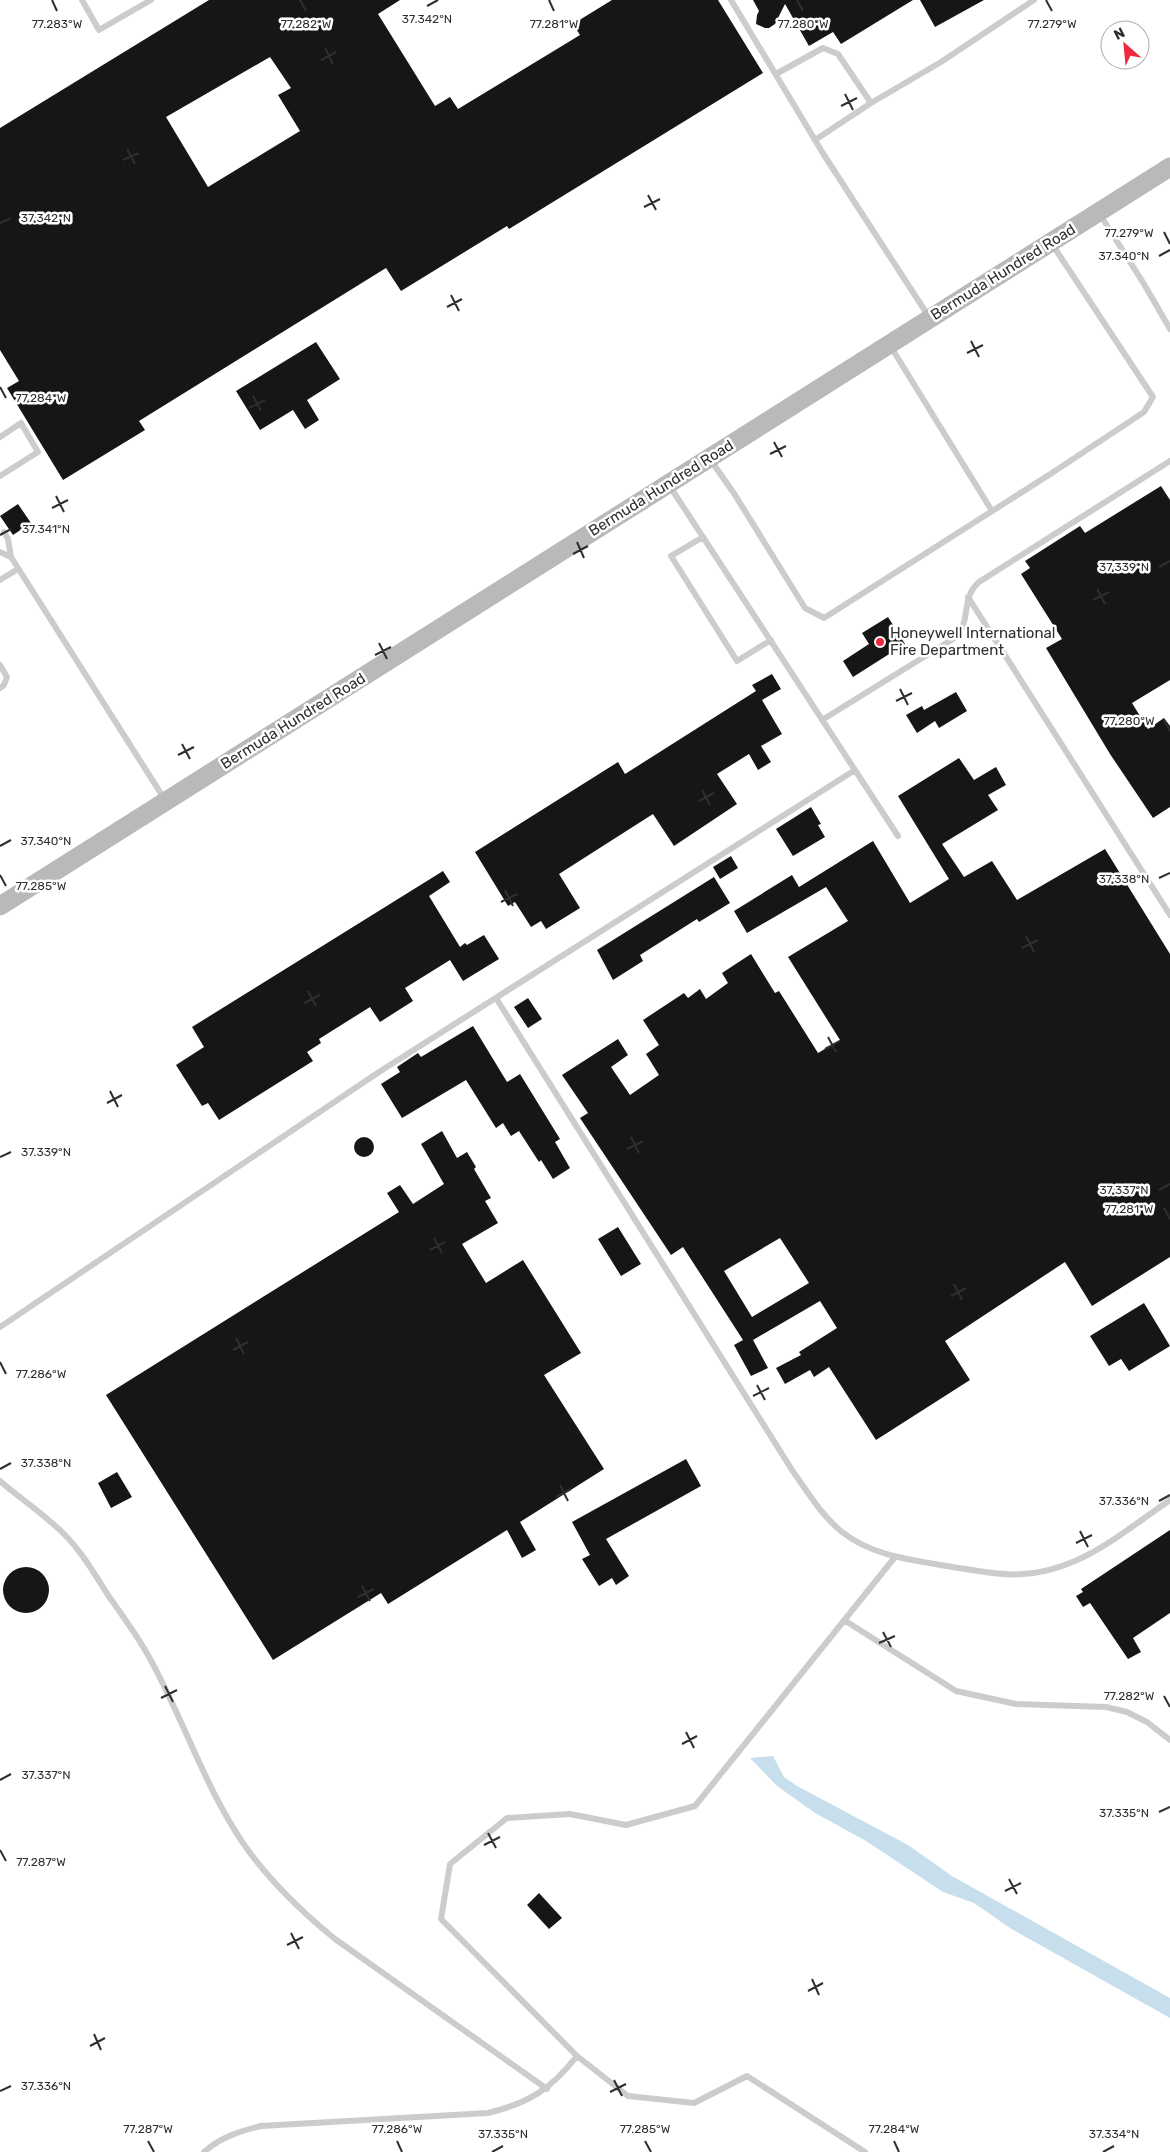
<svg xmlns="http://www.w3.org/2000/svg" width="1170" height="2152" viewBox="0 0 1170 2152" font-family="Rubik,sans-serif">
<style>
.water{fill:#c7dfed}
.building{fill:#161616;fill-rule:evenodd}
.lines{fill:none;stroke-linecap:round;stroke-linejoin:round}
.lane{stroke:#ccc;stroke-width:6}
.secondary{stroke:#b9b9b9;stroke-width:19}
.ticks{fill:none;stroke:#2f2f2f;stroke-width:2}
.poi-dot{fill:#ed2a3d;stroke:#fff;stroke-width:2}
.labels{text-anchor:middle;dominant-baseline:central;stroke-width:5;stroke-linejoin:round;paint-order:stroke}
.street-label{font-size:15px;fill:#2f2f2f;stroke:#fff}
.poi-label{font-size:15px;fill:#2f2f2f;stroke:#fff;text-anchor:start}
.ticks-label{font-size:12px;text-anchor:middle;fill:#2f2f2f;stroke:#fff;stroke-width:5;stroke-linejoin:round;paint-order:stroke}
</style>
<rect width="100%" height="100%" fill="#fff"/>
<path class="water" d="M 773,1756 L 784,1777 L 797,1786 L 908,1845 L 952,1876 L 1170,1998 L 1170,2018 L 1010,1928 L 974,1903 L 943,1892 L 866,1841 L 815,1813 L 777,1786 L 750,1758 Z"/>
<path class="building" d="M 209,0 L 400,0 L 378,14 L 435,106 L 450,97 L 458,109 L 580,35 L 573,24 L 612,0 L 718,0 L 763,73 L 509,229 L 507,226 L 401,291 L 386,268 L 139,421 L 145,430 L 63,480 L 7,388 L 19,381 L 0,350 L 0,128 ZM 270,57 L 291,88 L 278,95 L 300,131 L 208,187 L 166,117 Z
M 753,0 L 913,0 L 841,44 L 833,32 L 809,46 L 785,4 L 775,24 L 769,28 L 765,28 L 756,24 L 757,15 L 759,11 Z
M 920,0 L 984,0 L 935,27 Z
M 316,342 L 340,379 L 307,400 L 319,420 L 305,429 L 293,410 L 260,430 L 236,391 Z
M 1161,486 L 1170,500 L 1170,680 L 1132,703 L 1148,729 L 1164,718 L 1170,726 L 1170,807 L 1153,818 L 1110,754 L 1046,648 L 1062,639 L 1021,574 L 1030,568 L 1025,561 L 1080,526 L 1085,533 Z
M 18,504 L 31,523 L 13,535 L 0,516 Z
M 888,617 L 905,644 L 853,677 L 843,661 L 869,644 L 862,633 Z
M 772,674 L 781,689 L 762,700 L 782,734 L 761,746 L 771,762 L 758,770 L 749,754 L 717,774 L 737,804 L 674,846 L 653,814 L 559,874 L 580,908 L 546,929 L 541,921 L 531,927 L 515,902 L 508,906 L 475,852 L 618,762 L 625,774 L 756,691 L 752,685 Z
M 956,692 L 967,711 L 939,728 L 935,721 L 917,733 L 906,715 L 922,706 L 924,710 Z
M 959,758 L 974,780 L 996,767 L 1006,785 L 988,795 L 998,810 L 942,844 L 964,877 L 992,861 L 1017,900 L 1105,849 L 1170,954 L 1170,1257 L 1092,1306 L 1065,1262 L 945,1341 L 970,1380 L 876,1440 L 829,1367 L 814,1377 L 810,1370 L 785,1384 L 776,1368 L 801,1355 L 799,1352 L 837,1328 L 820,1301 L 753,1340 L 768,1368 L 751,1376 L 734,1345 L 743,1340 L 683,1247 L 671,1255 L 580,1118 L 588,1113 L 562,1075 L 618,1039 L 628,1055 L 611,1067 L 630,1095 L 659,1075 L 646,1054 L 659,1045 L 643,1020 L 684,993 L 688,998 L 700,989 L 706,999 L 728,983 L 722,973 L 751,954 L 775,993 L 779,991 L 818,1053 L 840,1040 L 788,957 L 848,921 L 826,887 L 747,933 L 734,911 L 792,875 L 799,887 L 873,841 L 910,903 L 949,879 L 898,796 ZM 780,1238 L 809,1283 L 752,1317 L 724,1271 Z
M 811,807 L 821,824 L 818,825 L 825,837 L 793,856 L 776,829 Z
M 731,856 L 738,868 L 720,879 L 713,867 Z
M 443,871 L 450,882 L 429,896 L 460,947 L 465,943 L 467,945 L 484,935 L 499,959 L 463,981 L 450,960 L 405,988 L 413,1001 L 380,1022 L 370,1007 L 319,1039 L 321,1043 L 307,1052 L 313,1061 L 219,1120 L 208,1103 L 202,1106 L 176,1065 L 204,1047 L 192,1027 Z
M 714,877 L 730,903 L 699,922 L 697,919 L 640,955 L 643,961 L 613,980 L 597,950 Z
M 528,998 L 542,1019 L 528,1028 L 514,1007 Z
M 473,1026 L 507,1082 L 520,1074 L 560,1139 L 555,1142 L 570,1168 L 553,1179 L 541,1160 L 539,1162 L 519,1131 L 511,1136 L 503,1123 L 496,1128 L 466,1080 L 402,1118 L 381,1084 L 400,1072 L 397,1067 L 418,1053 L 421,1057 Z
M 442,1131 L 457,1158 L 467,1152 L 476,1167 L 474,1169 L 491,1198 L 485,1201 L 498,1223 L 462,1244 L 486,1283 L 523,1260 L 581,1353 L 544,1375 L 604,1469 L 520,1522 L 536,1550 L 522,1558 L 507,1530 L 388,1604 L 381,1593 L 273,1660 L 106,1395 L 399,1212 L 387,1193 L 400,1185 L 413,1204 L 444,1184 L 421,1144 Z
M354 1147a10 10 0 1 1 20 0a10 10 0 1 1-20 0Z
M 618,1227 L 641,1264 L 621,1276 L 598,1239 Z
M 1144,1303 L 1170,1346 L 1129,1371 L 1121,1359 L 1109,1366 L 1090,1336 Z
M 686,1459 L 701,1486 L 606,1539 L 629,1576 L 616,1585 L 612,1578 L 599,1586 L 582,1559 L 590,1555 L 572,1522 Z
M 117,1472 L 132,1497 L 111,1508 L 98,1483 Z
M 1170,1530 L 1170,1613 L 1133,1638 L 1141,1652 L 1128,1659 L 1090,1603 L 1083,1607 L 1076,1596 L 1083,1592 L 1081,1589 Z
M3 1590a23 23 0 1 1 46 0a23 23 0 1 1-46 0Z
M 539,1893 L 562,1918 L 549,1929 L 527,1905 Z"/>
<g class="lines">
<path class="lane" d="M 82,0 L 99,30 L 151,0
M 731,0 L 824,155 L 929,317
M 776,74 L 823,48 L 838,54 L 871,103 L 815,140
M 871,103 L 941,62 L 1034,0
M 1099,213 L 1144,284 L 1170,329
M 891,347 L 992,511
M 0,437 L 21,423 L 38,452 L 0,476
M 710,459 L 735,495 L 805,608 L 824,618 L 1052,473 L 1144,412 L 1153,397 L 1052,244
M 669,485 L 898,836
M 4,532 L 8,539 L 11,557 L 165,800
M 703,537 L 671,556 L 737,661 L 771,640
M 0,552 L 11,557
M 0,580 L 18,569
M 968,597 L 1170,915
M 0,665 L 7,677 L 4,685 L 0,688
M 822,720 L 956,637 C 972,619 960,599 979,582 L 1170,461
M 496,998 L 792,1470 C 807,1491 821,1515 842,1532 C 874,1557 913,1560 952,1567 C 976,1570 999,1576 1023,1574 C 1040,1573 1059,1568 1075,1561 C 1109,1546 1139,1521 1170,1500
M 0,1327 L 379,1072 L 855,770
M 0,1481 C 21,1499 44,1514 64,1534 C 82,1552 95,1575 108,1595 C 122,1615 136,1634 148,1655 C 184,1719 206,1793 250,1853 C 275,1886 303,1913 335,1939 L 547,2089
M 844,1620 L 956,1691 L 1016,1704 L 1106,1707 L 1127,1712 L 1147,1722 L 1170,1740
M 577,2056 L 628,2096 L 694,2103 L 747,2076 L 865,2152
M 204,2152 C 221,2137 240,2131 261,2126 L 488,2113 C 529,2103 551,2089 577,2056 L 441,1919 L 450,1864 L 507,1818 L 570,1814 L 626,1825 L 695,1806 L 895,1557"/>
<path class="secondary" d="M 0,906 L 1170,167"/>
</g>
<path class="ticks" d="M 52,0 L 57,11M 300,0 L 306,11M 549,0 L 554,11M 797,0 L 803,11M 1046,0 L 1052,11M 427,6 L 438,0M 325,48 L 333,64M 321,60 L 336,52M 845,94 L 853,110M 841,106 L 857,98M 127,149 L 135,164M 123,160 L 139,153M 648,195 L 656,210M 644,207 L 660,199M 0,223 L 11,218M 1164,232 L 1170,244M 1159,256 L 1170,250M 451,295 L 459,311M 447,307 L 462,299M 971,341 L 979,357M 967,353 L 983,345M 0,387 L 6,398M 253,396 L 261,411M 249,408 L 265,400M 774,442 L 782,457M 770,454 L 786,446M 56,496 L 64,512M 52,508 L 68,500M 0,535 L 11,529M 577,542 L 584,558M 573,554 L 588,546M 1159,567 L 1170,561M 1097,589 L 1105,604M 1093,600 L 1109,592M 379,643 L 387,659M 375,655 L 391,647M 900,689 L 908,705M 896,701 L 912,693M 1164,720 L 1170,731M 182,744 L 190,759M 178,755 L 194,747M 702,790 L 710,805M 699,801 L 714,793M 0,846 L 11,840M 0,875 L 6,886M 1159,878 L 1170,873M 505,890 L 513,906M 501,902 L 517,894M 1026,936 L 1034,952M 1022,948 L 1038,940M 308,991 L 316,1006M 304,1003 L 320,995M 828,1037 L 836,1052M 825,1049 L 840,1041M 110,1091 L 118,1107M 107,1103 L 122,1095M 631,1137 L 639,1153M 627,1149 L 643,1141M 0,1157 L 11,1152M 1159,1190 L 1170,1184M 1164,1208 L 1170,1219M 434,1238 L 442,1253M 430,1250 L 445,1242M 954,1284 L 962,1300M 951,1296 L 966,1288M 236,1338 L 244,1354M 233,1350 L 248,1342M 0,1362 L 6,1374M 757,1385 L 765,1400M 753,1396 L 769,1388M 0,1469 L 11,1463M 560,1485 L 568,1501M 556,1497 L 571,1489M 1159,1501 L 1170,1495M 1080,1531 L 1088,1547M 1076,1543 L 1092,1535M 362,1586 L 370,1601M 358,1597 L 374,1589M 883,1632 L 891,1647M 879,1643 L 895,1636M 165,1686 L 173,1702M 1164,1696 L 1170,1707M 161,1698 L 177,1690M 686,1732 L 694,1748M 682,1744 L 697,1736M 0,1780 L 11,1774M 1159,1812 L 1170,1807M 488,1833 L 496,1848M 484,1845 L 500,1837M 0,1850 L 6,1861M 1009,1879 L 1017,1894M 1005,1891 L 1021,1883M 291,1933 L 299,1949M 287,1945 L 303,1937M 812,1979 L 819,1995M 808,1991 L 823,1983M 94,2034 L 101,2050M 90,2046 L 105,2038M 614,2080 L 622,2096M 0,2091 L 11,2086M 610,2092 L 626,2084M 148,2141 L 154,2152M 397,2141 L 402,2152M 645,2141 L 651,2152M 894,2141 L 899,2152M 492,2152 L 503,2146M 1103,2152 L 1114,2146"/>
<circle class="poi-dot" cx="880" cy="642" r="5"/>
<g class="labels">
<g class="street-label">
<text transform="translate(1003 272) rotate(-32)">Bermuda Hundred Road</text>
<text transform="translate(661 488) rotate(-32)">Bermuda Hundred Road</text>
<text transform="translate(293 721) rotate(-32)">Bermuda Hundred Road</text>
</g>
<g class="poi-label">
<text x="890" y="633">Honeywell International<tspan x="890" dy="17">Fire Department</tspan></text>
</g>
</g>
<g class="ticks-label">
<text x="427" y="23">37.342°N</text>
<text x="57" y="28">77.283°W</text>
<text x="306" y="28">77.282°W</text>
<text x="554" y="28">77.281°W</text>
<text x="803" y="28">77.280°W</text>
<text x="1052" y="28">77.279°W</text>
<text x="46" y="222">37.342°N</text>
<text x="1129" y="237">77.279°W</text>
<text x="1124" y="260">37.340°N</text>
<text x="41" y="402">77.284°W</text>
<text x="46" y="533">37.341°N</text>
<text x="1124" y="571">37.339°N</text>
<text x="1129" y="725">77.280°W</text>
<text x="46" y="845">37.340°N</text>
<text x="1124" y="883">37.338°N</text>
<text x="41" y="890">77.285°W</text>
<text x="46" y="1156">37.339°N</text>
<text x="1124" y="1194">37.337°N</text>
<text x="1129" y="1213">77.281°W</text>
<text x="41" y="1378">77.286°W</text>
<text x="46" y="1467">37.338°N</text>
<text x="1124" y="1505">37.336°N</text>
<text x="1129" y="1700">77.282°W</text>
<text x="46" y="1779">37.337°N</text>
<text x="1124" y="1817">37.335°N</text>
<text x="41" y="1866">77.287°W</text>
<text x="46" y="2090">37.336°N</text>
<text x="148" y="2133">77.287°W</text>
<text x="397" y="2133">77.286°W</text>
<text x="645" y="2133">77.285°W</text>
<text x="894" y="2133">77.284°W</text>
<text x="503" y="2138">37.335°N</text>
<text x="1114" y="2138">37.334°N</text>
</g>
<g transform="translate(1125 45) rotate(333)"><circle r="24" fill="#ffffff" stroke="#acacac"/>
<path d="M0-4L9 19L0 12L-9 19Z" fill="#ed2a3d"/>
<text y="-8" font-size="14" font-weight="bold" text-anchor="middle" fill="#2f2f2f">N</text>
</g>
</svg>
